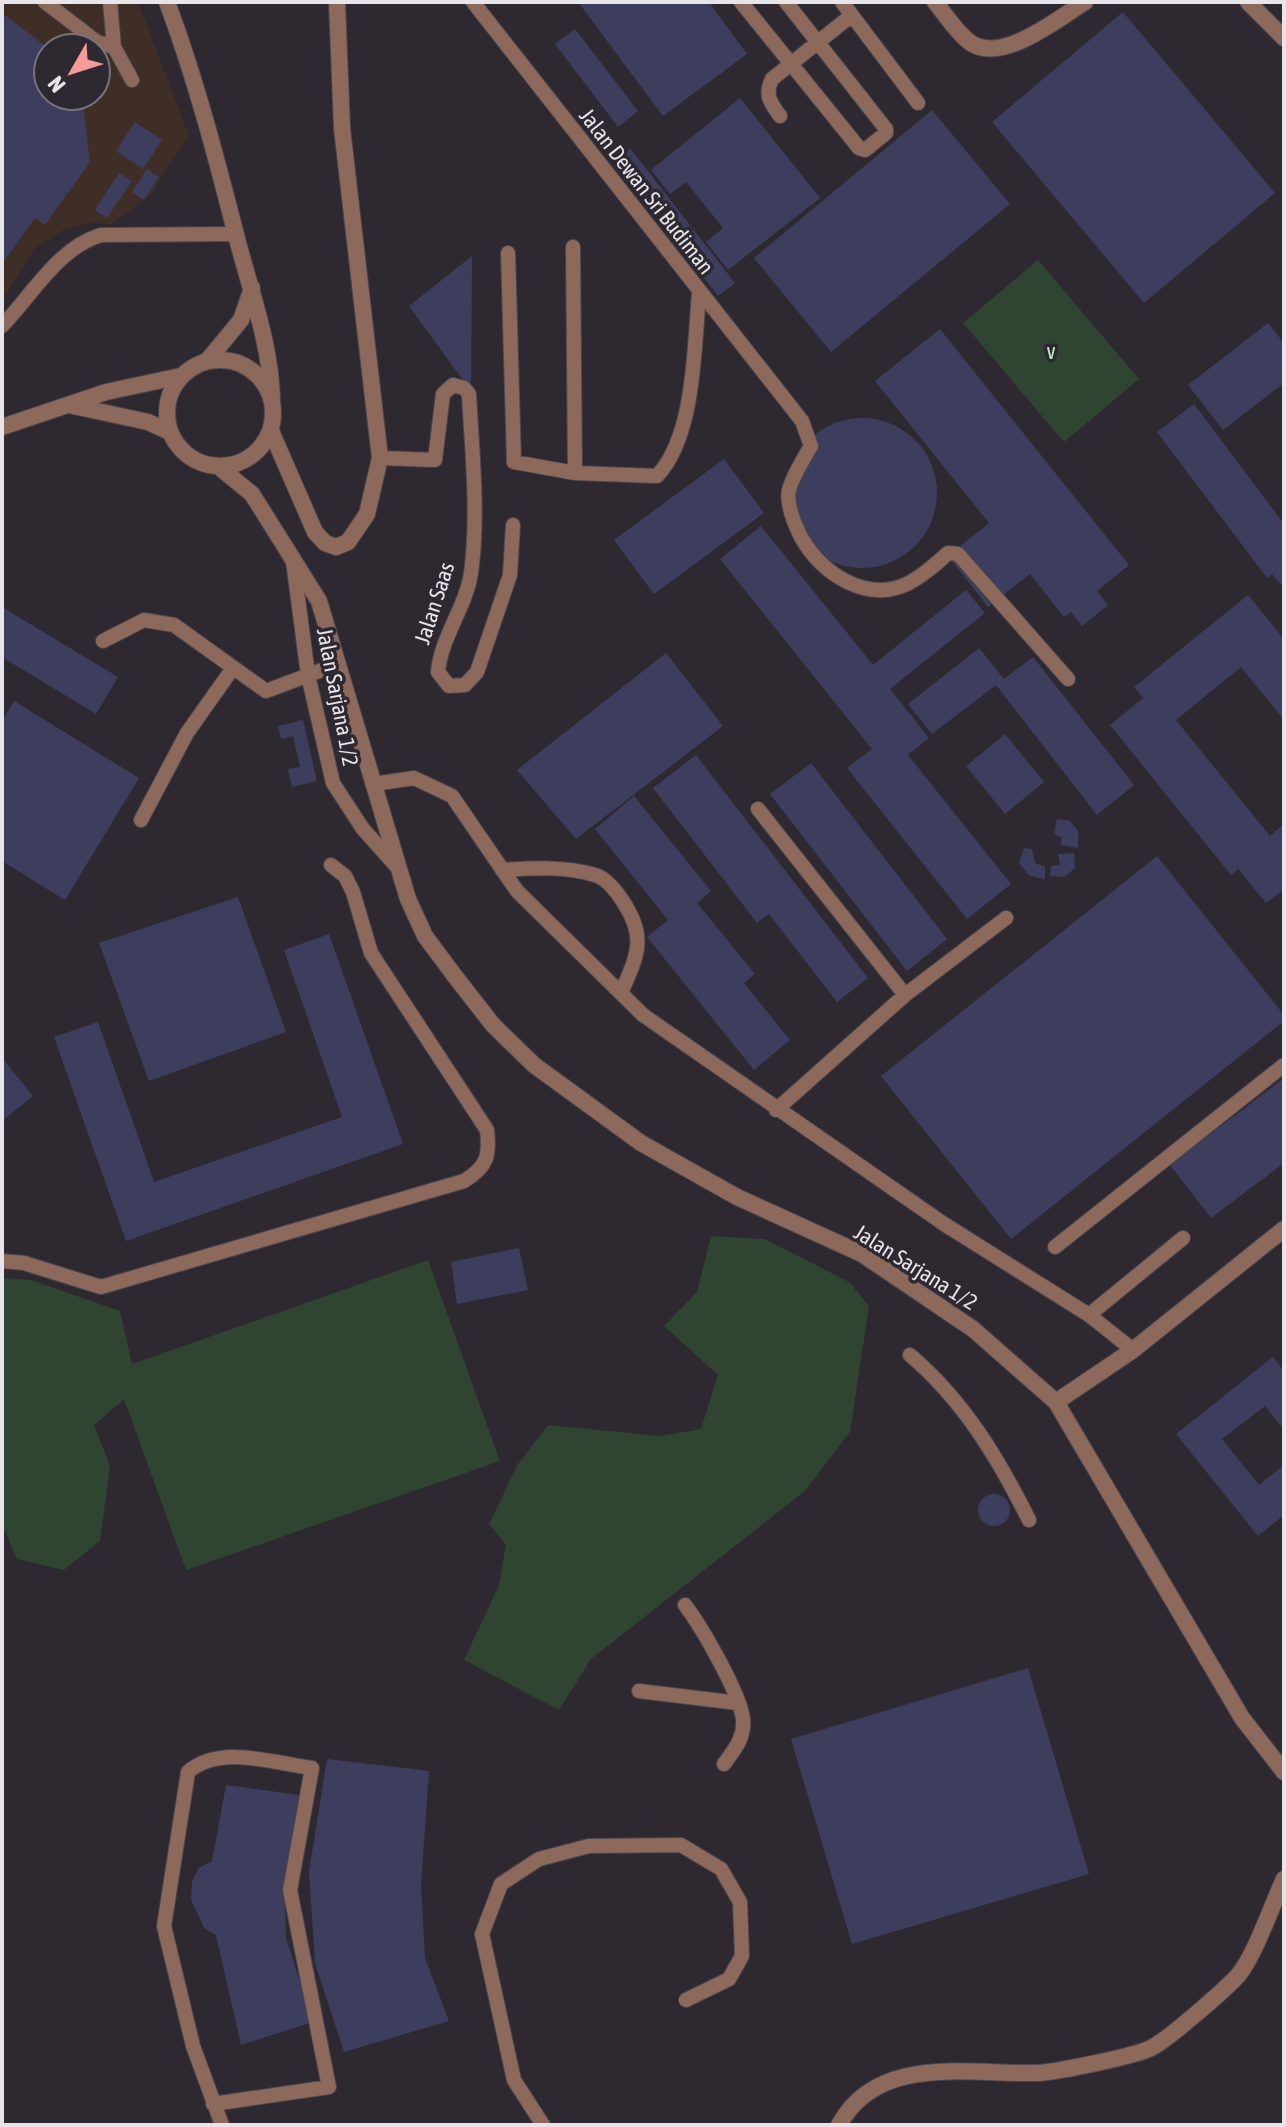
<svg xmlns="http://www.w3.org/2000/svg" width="1286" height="2127" viewBox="0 0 1286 2127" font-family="'Asap Condensed',sans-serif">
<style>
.commercial{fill:#3f2e25;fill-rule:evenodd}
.green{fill:#2f4431}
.building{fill:#3d3e5d}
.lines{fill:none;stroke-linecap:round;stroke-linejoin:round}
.service-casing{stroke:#4c474f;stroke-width:16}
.minor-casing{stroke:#4c474f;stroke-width:18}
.tertiary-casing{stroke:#4c474f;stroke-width:18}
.service{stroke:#8d695c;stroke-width:14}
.minor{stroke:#8d695c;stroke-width:16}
.tertiary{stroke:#8d695c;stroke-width:16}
.labels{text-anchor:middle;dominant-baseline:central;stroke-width:7;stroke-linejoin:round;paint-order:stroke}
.street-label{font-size:22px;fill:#e7e4ea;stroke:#2e2931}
.park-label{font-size:22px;fill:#bdf0c1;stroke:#2e2931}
</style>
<rect width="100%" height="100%" fill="#2e2931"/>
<path class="commercial" d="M 2,2 L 138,2 L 189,136 L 149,196 L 110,225 L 91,222 L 65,229 L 34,249 L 2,301 ZM 48,48 L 96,48 L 96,96 L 48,96 Z"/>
<path class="green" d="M 1038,260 L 1139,379 L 1064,442 L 963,323 Z
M 711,1236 L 765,1239 L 849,1282 L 869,1306 L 850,1432 L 805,1491 L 591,1659 L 559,1710 L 464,1660 L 499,1585 L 506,1545 L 489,1524 L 518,1464 L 548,1425 L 660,1436 L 701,1429 L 718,1375 L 664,1326 L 697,1292 Z
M 428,1260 L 500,1461 L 186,1570 L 124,1399 L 94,1425 L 110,1466 L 100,1541 L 64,1570 L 17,1559 L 2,1525 L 2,1278 L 31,1280 L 120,1311 L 132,1364 Z"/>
<path class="building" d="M 578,2 L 709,2 L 747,54 L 663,116 Z
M 1123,12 L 1275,193 L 1144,303 L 992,122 Z
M 2,13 L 48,48 L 48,96 L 82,96 L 90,162 L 45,225 L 35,218 L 2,264 Z
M 575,29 L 638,111 L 618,127 L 555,44 Z
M 740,98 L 820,198 L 728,270 L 706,242 L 723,228 L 686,182 L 670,194 L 651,170 Z
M 932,110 L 1010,204 L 831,352 L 754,258 Z
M 135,122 L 162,140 L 143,169 L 116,151 Z
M 630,148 L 735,283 L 718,296 L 613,161 Z
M 147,169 L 159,177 L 144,200 L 132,192 Z
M 119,173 L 132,181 L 107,218 L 95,210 Z
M 472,256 L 471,391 L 409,306 Z
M 1268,323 L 1284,343 L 1284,383 L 1223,430 L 1188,385 Z
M 940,329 L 1129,565 L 1097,591 L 1108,605 L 1082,626 L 1071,612 L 1064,617 L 1030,574 L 988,607 L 948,556 L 989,523 L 875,381 Z
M 1194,404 L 1284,524 L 1284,588 L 1272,574 L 1267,578 L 1157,432 Z
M787 493a75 75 0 1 1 150 0a75 75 0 1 1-150 0Z
M 724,459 L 764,513 L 654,594 L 614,540 Z
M 761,526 L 873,665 L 966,590 L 985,613 L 890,689 L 929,738 L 908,755 L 1011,884 L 967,919 L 847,768 L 872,749 L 720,559 Z
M 1248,595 L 1284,639 L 1284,720 L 1241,667 L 1176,720 L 1270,836 L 1284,824 L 1284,889 L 1266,903 L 1238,869 L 1231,875 L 1110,725 L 1143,698 L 1134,687 Z
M 2,607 L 118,677 L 96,714 L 2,657 Z
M 979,648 L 1004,679 L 1033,657 L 1134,785 L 1097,815 L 996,685 L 932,734 L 908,704 Z
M 666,653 L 723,726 L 576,839 L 517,770 Z
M 14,701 L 139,778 L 65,900 L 2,861 L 2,721 Z
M 303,720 L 317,781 L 292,787 L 288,769 L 300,767 L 293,736 L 281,739 L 278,726 Z
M 1005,734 L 1044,782 L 1005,814 L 966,766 Z
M 696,755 L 868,978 L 837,1002 L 769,914 L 757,923 L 653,788 Z
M 811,763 L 947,939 L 907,971 L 770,794 Z
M 634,796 L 711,891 L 697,903 L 755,974 L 744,983 L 790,1040 L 754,1070 L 647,937 L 668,920 L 595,829 Z
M 1057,819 L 1070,821 L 1078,831 L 1078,848 L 1060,845 L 1062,838 L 1054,834 Z
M 1024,848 L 1032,849 L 1035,863 L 1045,867 L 1045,879 L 1030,876 L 1019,863 Z
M 1074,853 L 1075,868 L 1064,877 L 1050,876 L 1051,866 L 1060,865 L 1058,854 Z
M 1157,856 L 1284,1015 L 1284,1021 L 1011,1239 L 881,1076 Z
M 238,897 L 286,1032 L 149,1081 L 99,943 Z
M 329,934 L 403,1144 L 126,1241 L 54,1037 L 98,1022 L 154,1182 L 342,1117 L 284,950 Z
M 2,1058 L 33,1096 L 2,1121 Z
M 1284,1078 L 1284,1163 L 1211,1218 L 1170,1165 Z
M 519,1248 L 528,1290 L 457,1304 L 451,1262 Z
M 1273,1357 L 1284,1371 L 1284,1430 L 1265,1406 L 1222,1439 L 1259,1485 L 1284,1465 L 1284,1515 L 1258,1536 L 1176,1434 Z
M978 1510a16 16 0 1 1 32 0a16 16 0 1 1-32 0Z
M 1028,1668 L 1089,1874 L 852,1944 L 791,1739 Z
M 327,1759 L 429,1771 L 421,1884 L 425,1958 L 449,2021 L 344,2052 L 315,1963 L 309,1872 Z
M 226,1785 L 299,1795 L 284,1880 L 286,1938 L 313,2022 L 241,2045 L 216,1935 L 204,1928 L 191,1900 L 192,1881 L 199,1868 L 212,1861 Z"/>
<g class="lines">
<g class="service-casing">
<path id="service" d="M 45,2 L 97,42 L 114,47
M 110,2 L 114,47 L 132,80
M 473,2 L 802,421 L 811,446 C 803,460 793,475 789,490 C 786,504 795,525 801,537 C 822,574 867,604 909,583 C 924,575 936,564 948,553 L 958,554 L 1068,679
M 741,2 L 859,148 L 865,150 L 886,133 L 886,129 L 786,2
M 842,2 L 918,103
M 780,116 C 771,103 764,96 772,79 L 852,15
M 573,247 L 575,473 L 657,476 C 695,436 694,347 699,294
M 508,253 L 514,462 L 575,473
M 2,326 C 32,295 59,247 101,235 L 235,234
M 380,458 L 435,460 L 443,394 L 453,385 L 464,388 L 469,394 C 472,452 479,515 471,573 C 466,607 441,637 438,672 L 449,686 L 465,685 L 477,672 L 510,575 L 513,525
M 293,561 L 308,675 L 333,783 L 363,829 L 398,868
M 103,641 L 144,620 L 174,625 L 266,691 L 338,664
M 374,784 L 414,778 L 452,796 L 517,891 L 643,1015 L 944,1224 L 1089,1315 L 1133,1350
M 758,809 L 905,995
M 141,820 L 187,733 L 233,668
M 502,870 C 533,868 565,866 595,875 C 606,878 616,891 622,900 C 647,937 638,954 621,993
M 776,1110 L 905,995 L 1006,918
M 1055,1247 L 1284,1065
M 2,1261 L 24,1263 L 101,1287 L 464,1181 C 487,1167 490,1156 487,1130 L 371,953 L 353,892 L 345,876 L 331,865
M 1089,1315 L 1183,1238
M 910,1355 C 964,1401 998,1458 1029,1520
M 685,1605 C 701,1626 740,1693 743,1719 C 745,1738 734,1750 724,1764
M 639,1691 L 738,1703
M 213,2104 L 329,2087 L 290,1890 L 312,1768 C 273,1763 220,1744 188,1772 L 164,1926 L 193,2046 L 222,2125
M 543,2125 L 514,2080 L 482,1934 L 501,1884 L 539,1859 L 589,1846 L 681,1845 L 721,1869 L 740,1902 L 742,1956 L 729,1979 L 686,2000"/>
</g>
<g class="minor-casing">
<path id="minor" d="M 167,2 C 195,77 215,153 235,231 C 249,287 270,340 272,398
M 207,361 L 241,320 L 252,288
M 839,2125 C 878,2053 970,2075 1038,2073 C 1056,2072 1136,2056 1151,2048 C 1166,2041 1230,1986 1240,1973 C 1256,1952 1272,1905 1284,1879"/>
</g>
<g class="tertiary-casing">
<path id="tertiary" d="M 935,2 C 945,14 955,30 967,40 C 998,68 1057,19 1085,2
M 1248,2 L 1284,38
M167 413a53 53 0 1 1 106 0a53 53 0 1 1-106 0Z
M 69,405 L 148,422 L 170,432
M 2,427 L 106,392 L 181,376
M 271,431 L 315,532 L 325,543 L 336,547 L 348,542 L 367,514 L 380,458 L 342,128 L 337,2
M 219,467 L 252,494 L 319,601 L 408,899 L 425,936 L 454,975 L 493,1025 L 534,1065 L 641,1143 L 737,1197 L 862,1254 L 973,1329 L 1056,1402 L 1242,1718 L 1284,1772
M 1056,1402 L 1133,1350 L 1284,1229"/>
</g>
<use href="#service" class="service"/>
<use href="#minor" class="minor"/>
<use href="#tertiary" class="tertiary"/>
</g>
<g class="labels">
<g class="street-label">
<text transform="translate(647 191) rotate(52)">Jalan Dewan Sri Budiman</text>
<text transform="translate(434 603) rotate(-72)">Jalan Saas</text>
<text transform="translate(338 697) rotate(79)">Jalan Sarjana 1/2</text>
<text transform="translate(916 1267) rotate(32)">Jalan Sarjana 1/2</text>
</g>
<g class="park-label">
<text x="1051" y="351">v</text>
</g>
</g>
<rect width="1286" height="2127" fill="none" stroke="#e7e4ea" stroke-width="8"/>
<g transform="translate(72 72) rotate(231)"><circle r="38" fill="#2e2931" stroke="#78747b" stroke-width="2"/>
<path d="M0-6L14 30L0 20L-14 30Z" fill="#f59b99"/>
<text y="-12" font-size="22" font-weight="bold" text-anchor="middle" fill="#e7e4ea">N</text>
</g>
</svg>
